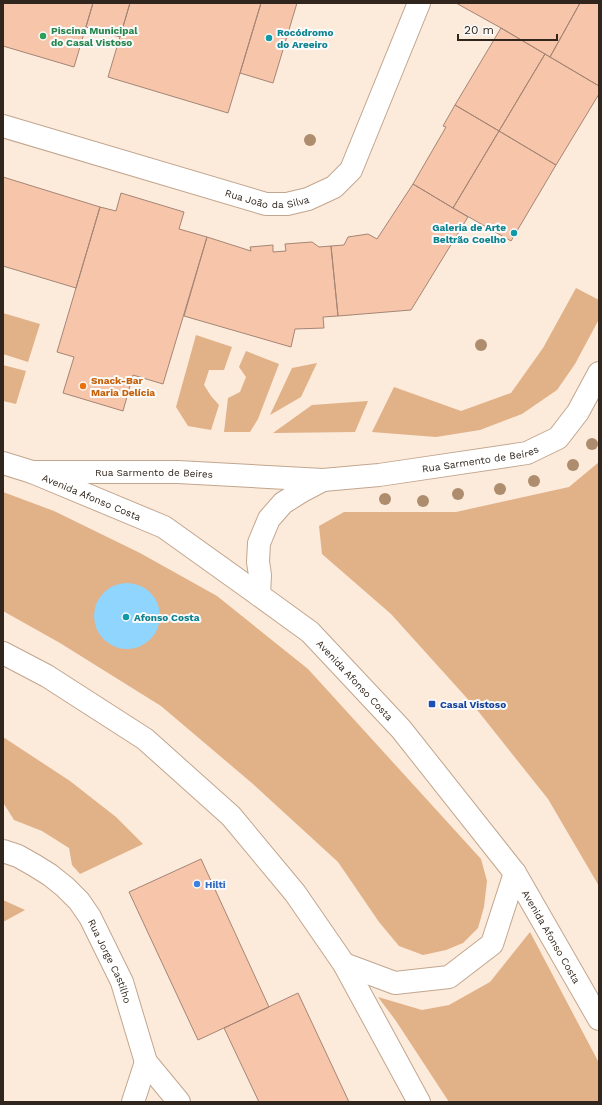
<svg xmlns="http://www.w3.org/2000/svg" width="602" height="1105" viewBox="0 0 602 1105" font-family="'Work Sans',sans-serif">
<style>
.green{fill:#e1b188}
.water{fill:#90d5fd}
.building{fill:#f7c6aa;stroke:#a58574}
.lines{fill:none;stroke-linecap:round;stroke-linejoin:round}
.minor-casing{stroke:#c2a68e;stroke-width:24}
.major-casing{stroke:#c2a68e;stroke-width:24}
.minor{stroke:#fff;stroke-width:22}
.major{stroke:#fff;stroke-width:22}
.tree{fill:#ae8d6e}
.leisure-dot{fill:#2e9e5b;stroke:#fbfbfb;stroke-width:1.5}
.culture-dot{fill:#0f9aa8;stroke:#fbfbfb;stroke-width:1.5}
.food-dot{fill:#e8710a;stroke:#fbfbfb;stroke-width:1.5}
.transit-dot{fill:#1a4fb4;stroke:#fbfbfb;stroke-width:1.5}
.shop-dot{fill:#3f7fe0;stroke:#fbfbfb;stroke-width:1.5}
.labels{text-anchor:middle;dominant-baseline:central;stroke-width:4;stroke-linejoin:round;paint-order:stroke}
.leisure-label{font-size:10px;font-weight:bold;fill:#27864d;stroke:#fbfbfb;text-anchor:start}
.culture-label{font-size:10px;font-weight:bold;fill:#0d838f;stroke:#fbfbfb;text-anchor:start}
.street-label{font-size:10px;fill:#31261d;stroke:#fbfbfb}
.food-label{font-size:10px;font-weight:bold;fill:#c56008;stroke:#fbfbfb;text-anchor:start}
.transit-label{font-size:10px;font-weight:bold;fill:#164399;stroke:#fbfbfb;text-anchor:start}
.shop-label{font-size:10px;font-weight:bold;fill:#366cbe;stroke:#fbfbfb;text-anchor:start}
</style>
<rect width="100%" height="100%" fill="#fceadb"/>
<path class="green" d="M 576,288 L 599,300 L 599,317 L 598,321 L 575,364 L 557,390 L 522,414 L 480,430 L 436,437 L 372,432 L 394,387 L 461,411 L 511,393 L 543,348 Z
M 3,313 L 40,324 L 28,362 L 3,354 Z
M 196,335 L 232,347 L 224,370 L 209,370 L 204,385 L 211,396 L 219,405 L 211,430 L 188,426 L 176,407 Z
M 246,351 L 279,364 L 258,419 L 250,432 L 224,432 L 228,398 L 240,392 L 246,377 L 239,367 Z
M 317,363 L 301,397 L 270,415 L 292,368 Z
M 3,365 L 26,371 L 16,404 L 3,401 Z
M 368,401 L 355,432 L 273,433 L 312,405 Z
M 599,462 L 599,886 L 548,799 L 474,706 L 391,614 L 322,554 L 319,526 L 344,512 L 456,512 L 569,487 Z
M 3,492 L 54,511 L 140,553 L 217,596 L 308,669 L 481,859 L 487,881 L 484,907 L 478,928 L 463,943 L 446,950 L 423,955 L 399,946 L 379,922 L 338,862 L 253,784 L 161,706 L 60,643 L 3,611 Z
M 3,737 L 70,781 L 116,817 L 143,844 L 80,874 L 72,865 L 69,848 L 42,831 L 14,820 L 4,804 L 3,804 Z
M 3,900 L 25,910 L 3,922 Z
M 530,932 L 599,1063 L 599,1102 L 449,1102 L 396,1021 L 378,997 L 422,1010 L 449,1005 L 490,982 Z"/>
<path class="water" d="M94 616a33 33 0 1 1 66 0a33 33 0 1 1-66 0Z"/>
<path class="building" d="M 3,3 L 93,3 L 74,67 L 3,46 Z
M 93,3 L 130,3 L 120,37 L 86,27 Z
M 130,3 L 261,3 L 228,113 L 108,77 Z
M 261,3 L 297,3 L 273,83 L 240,73 Z
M 456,3 L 580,3 L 550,57 L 501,28 Z
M 580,3 L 599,3 L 599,86 L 550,57 Z
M 501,28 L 545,54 L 499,131 L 455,105 Z
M 545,54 L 599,86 L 599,94 L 556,165 L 499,131 Z
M 455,105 L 499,131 L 453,208 L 413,184 L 446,127 L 443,126 Z
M 499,131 L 556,165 L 511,241 L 453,208 Z
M 3,177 L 100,207 L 76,288 L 3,266 Z
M 413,184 L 468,217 L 411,310 L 338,316 L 331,246 L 344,245 L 348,237 L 368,234 L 377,239 Z
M 121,193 L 184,212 L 179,229 L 207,237 L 163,384 L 133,375 L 123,411 L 63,393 L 74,357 L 57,352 L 100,207 L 116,211 Z
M 207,237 L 251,251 L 250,247 L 273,245 L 273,252 L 286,251 L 285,244 L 312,242 L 319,247 L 331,246 L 338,316 L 323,317 L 324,328 L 295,329 L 291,347 L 184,316 Z
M 201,859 L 269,1007 L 198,1040 L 129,892 Z
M 298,993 L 349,1102 L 259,1102 L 224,1028 Z"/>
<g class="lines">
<g class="minor-casing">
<g id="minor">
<path id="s1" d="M 3,126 L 266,204 L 287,204 L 308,199 L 334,187 L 351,170 L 419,3"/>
<path id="s2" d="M 32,472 L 178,472 L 323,480 L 379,475 L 527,453 L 558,438 L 578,412 L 599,373"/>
<path d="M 259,595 L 260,575 L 258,562 L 259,543 L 269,519 L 283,503 L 302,491 L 323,480"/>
<path id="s3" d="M 3,851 L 18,856 L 34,865 L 50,875 L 65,887 L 79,901 L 90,917 L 122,982 L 146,1062 L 179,1102"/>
<path d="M 133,1102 L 146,1062"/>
</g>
</g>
<g class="major-casing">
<g id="major">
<path id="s4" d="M 3,463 L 32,472 L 164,527 L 259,595 L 310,632 L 401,729 L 515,873 L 599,1019"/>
<path d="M 3,653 L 47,676 L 145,739 L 231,816 L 295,893 L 344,964 L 419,1102"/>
<path d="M 344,964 L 395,983 L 449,977 L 492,944 L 515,873"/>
</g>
</g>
<use href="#minor" class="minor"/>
<use href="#major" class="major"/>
</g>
<g class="tree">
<circle cx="310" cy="140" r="6"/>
<circle cx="481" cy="345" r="6"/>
<circle cx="592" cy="444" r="6"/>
<circle cx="573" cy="465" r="6"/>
<circle cx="534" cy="481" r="6"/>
<circle cx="500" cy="489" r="6"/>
<circle cx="458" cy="494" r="6"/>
<circle cx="385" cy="499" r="6"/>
<circle cx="423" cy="501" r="6"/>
</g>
<circle class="leisure-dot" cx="43" cy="36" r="4"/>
<g class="culture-dot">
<circle cx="269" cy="38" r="4"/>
<circle cx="514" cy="233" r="4"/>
<circle cx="126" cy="617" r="4"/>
</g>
<circle class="food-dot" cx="83" cy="386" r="4"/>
<rect class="transit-dot" x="428" y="700" width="8" height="8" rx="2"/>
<circle class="shop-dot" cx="197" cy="884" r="4"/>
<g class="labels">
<g class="leisure-label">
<text x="51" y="30">Piscina Municipal<tspan x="51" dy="12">do Casal Vistoso</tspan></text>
</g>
<g class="culture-label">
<text x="277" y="32">Rocódromo<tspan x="277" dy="12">do Areeiro</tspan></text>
<text x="506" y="227" text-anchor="end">Galeria de Arte<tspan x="506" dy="12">Beltrão Coelho</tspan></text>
<text x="134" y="617">Afonso Costa</text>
</g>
<g class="street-label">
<text stroke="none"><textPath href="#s1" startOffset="275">Rua João da Silva</textPath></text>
<text stroke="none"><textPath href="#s2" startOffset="450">Rua Sarmento de Beires</textPath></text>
<text stroke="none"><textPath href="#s2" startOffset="122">Rua Sarmento de Beires</textPath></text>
<text stroke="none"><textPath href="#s4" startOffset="95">Avenida Afonso Costa</textPath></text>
<text stroke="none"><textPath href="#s4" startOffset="419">Avenida Afonso Costa</textPath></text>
<text stroke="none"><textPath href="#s4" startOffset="743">Avenida Afonso Costa</textPath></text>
<text stroke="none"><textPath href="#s3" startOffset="160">Rua Jorge Castilho</textPath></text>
</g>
<g class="food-label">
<text x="91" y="380">Snack-Bar<tspan x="91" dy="12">Maria Delícia</tspan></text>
</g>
<g class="transit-label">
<text x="440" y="704">Casal Vistoso</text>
</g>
<g class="shop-label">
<text x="205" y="884">Hilti</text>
</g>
</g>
<rect width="602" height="1105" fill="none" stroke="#31261d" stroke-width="8"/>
<path d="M458 34v6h99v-6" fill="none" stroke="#31261d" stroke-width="2"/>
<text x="464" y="34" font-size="12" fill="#31261d" stroke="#fbfbfb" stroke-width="3" paint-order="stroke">20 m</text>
</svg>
